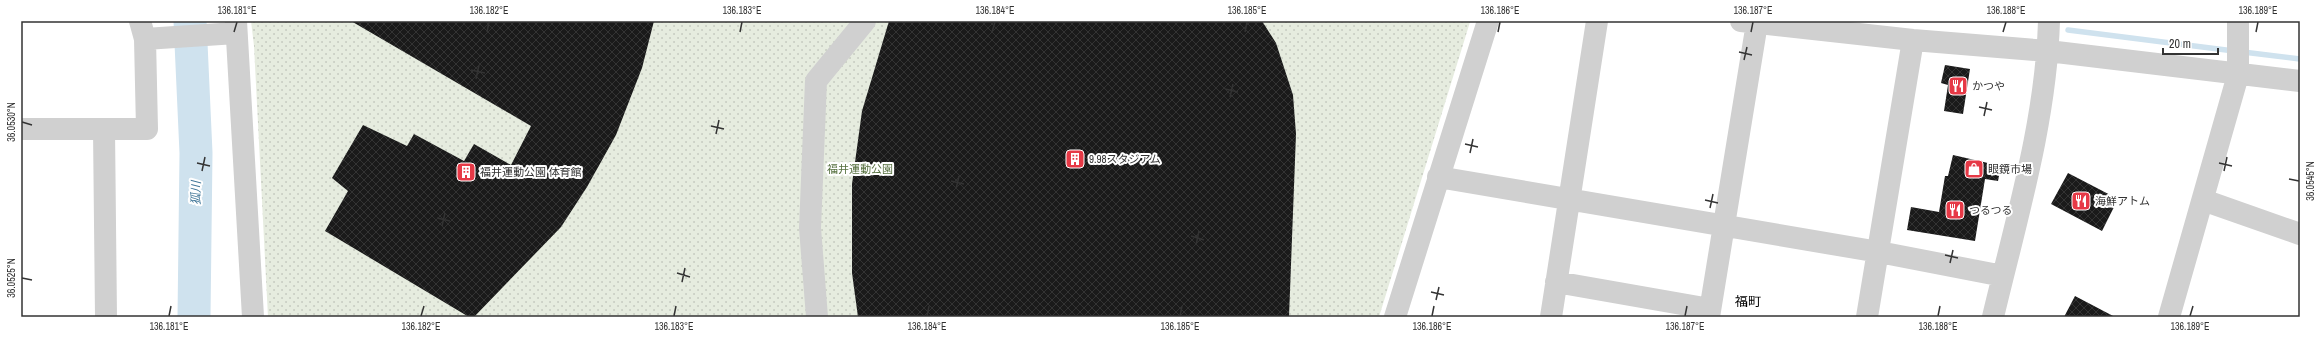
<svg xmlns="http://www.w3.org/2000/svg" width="2321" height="338" viewBox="0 0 2321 338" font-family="'Archivo Narrow','Noto Sans JP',sans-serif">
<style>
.park{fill:url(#park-dots)}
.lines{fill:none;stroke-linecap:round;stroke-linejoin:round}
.stream{stroke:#cfe2ee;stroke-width:5.5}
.river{stroke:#cfe2ee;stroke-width:33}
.building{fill:url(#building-cross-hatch)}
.minor{stroke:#d0d0d0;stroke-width:22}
.ticks{fill:none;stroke:#333;stroke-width:1.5}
.labels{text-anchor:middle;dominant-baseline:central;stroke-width:4;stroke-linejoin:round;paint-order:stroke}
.poi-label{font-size:11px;fill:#333;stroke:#fff;text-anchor:start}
.park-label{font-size:11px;fill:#56703f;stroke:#fff}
.water-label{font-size:12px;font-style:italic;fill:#3f7597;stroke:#fff}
.quarter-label{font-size:13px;fill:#000;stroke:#fff}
.neatline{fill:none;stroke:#333;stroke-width:1.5}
.ticks-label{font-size:10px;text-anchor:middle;fill:#333}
</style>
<defs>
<pattern id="park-dots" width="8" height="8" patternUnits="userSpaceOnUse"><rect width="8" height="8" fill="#e6ecdf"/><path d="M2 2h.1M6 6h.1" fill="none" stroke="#c6cbc0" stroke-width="1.8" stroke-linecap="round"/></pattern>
<pattern id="building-cross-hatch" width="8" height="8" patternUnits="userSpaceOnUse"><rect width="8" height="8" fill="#1a1a1a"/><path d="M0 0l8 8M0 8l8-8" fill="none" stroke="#333"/></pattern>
</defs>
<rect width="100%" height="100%" fill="#fff"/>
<path class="park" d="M 251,21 L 1469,21 L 1470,22 L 1379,317 L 268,317 L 254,46 Z"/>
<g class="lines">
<path class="stream" d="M 2068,30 L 2234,51
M 2243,52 L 2300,59"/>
<path class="river" d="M 190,21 L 196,153 L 194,317"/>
</g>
<path class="building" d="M 351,21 L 654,21 L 642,68 L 616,135 L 587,187 L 561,227 L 474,317 L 469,317 L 325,231 L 348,191 L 332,178 L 363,125 L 407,146 L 414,134 L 464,161 L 474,144 L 511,165 L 531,126 Z
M 889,21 L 1262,21 L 1276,43 L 1293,95 L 1296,134 L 1289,317 L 858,317 L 852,273 L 852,184 L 862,111 Z
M 1945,65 L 1970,69 L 1963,114 L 1944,111 L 1948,85 L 1941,83 Z
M 1953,155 L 2001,166 L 1998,181 L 1985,179 L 1975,241 L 1907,230 L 1911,207 L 1939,212 L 1945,176 L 1948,176 Z
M 2068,173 L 2118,199 L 2102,231 L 2051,204 Z
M 2075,296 L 2115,317 L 2064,317 Z"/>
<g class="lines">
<path class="minor" d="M 236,21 L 253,317
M 1741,21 L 1913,40 L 2048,51 L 2300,81
M 145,39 L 236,33
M 21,129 L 147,129 L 145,39 L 140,21
M 104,129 L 106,317
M 1438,177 L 1879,252 L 2003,276
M 2203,200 L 2300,234
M 1556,282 L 1710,309
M 817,317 L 810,228 L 816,81 L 865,21
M 1395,317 L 1488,21
M 1551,317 L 1597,21
M 1709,317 L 1757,23
M 1867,317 L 1913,40
M 1993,317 C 2016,220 2046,122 2049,21
M 2169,317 L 2238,75 L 2238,21"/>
</g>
<path class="ticks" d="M 234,32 L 237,22M 487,32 L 489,22M 740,32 L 742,22M 992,32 L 995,22M 1245,32 L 1247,22M 1498,32 L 1500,22M 1751,32 L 1753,22M 2003,32 L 2006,22M 2256,32 L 2258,22M 1739,52 L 1752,55M 1744,60 L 1747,47M 471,70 L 485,73M 476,79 L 479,65M 1225,89 L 1238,92M 1230,97 L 1233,84M 1979,107 L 1992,110M 1984,116 L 1987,102M 22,122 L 32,125M 711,126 L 724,129M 716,134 L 719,120M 1465,144 L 1478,147M 1470,153 L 1473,139M 197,163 L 210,166M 2219,163 L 2232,166M 202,171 L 205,157M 2224,171 L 2227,157M 2289,179 L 2299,181M 951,181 L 964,184M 956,189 L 959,176M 1705,200 L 1718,203M 1710,208 L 1713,194M 437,218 L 450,221M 442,226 L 445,213M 1191,236 L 1204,240M 1196,245 L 1199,231M 1945,255 L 1958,258M 1950,263 L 1953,250M 677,273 L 690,277M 22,278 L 32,280M 682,282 L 685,268M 1431,292 L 1444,295M 1436,300 L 1439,287M 169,316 L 171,306M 421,316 L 424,306M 674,316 L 676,306M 927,316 L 929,306M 1180,316 L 1182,306M 1432,316 L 1434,306M 1685,316 L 1687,306M 1938,316 L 1940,306M 2190,316 L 2193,306"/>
<defs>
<g id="restaurant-square" transform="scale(1)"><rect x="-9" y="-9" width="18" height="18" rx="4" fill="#e63946" stroke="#fff"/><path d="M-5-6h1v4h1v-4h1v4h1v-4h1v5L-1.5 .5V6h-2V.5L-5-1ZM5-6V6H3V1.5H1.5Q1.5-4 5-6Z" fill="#fff"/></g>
<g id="building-square" transform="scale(1)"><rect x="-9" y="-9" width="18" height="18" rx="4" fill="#e63946" stroke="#fff"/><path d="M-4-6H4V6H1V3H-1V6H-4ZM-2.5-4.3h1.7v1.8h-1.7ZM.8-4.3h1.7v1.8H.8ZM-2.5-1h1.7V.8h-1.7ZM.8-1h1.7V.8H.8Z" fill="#fff"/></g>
<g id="shop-square" transform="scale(1)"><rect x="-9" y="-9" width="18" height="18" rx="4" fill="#e63946" stroke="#fff"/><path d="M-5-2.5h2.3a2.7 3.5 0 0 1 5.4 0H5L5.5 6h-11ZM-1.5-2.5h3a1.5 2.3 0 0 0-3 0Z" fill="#fff"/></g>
</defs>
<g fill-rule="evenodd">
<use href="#restaurant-square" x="1958" y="86"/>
<use href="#building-square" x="1075" y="159"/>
<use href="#shop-square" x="1974" y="169"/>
<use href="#building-square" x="466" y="172"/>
<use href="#restaurant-square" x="2081" y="201"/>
<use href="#restaurant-square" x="1955" y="210"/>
</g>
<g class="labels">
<g class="poi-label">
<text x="1972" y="86">かつや</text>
<text x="1089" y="159">9.98スタジアム</text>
<text x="1988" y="169">眼鏡市場</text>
<text x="480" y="172">福井運動公園 体育館</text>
<text x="2095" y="201">海鮮アトム</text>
<text x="1969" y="210">つるつる</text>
</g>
<g class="park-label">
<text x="860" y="169">福井運動公園</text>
</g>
<g class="water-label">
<text transform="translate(196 193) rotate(-89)">狐川</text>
</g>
<g class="quarter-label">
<text x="1748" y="301">福町</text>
</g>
</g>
<rect width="2321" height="338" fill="none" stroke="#ffffff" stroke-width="44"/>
<path d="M2163 48v6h55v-6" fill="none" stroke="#333333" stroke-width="2"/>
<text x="2169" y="48" font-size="12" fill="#333333" stroke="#ffffff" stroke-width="3" paint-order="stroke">20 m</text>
<rect x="22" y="22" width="2277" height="294" class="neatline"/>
<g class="ticks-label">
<text x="237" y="14">136.181°E</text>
<text x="489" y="14">136.182°E</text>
<text x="742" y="14">136.183°E</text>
<text x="995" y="14">136.184°E</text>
<text x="1247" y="14">136.185°E</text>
<text x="1500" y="14">136.186°E</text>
<text x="1753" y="14">136.187°E</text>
<text x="2006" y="14">136.188°E</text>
<text x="2258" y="14">136.189°E</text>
<text transform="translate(11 122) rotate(-90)" y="4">36.0530°N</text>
<text transform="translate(2310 181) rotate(-90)" y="4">36.0545°N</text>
<text transform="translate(11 278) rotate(-90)" y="4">36.0525°N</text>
<text x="169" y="330">136.181°E</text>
<text x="421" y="330">136.182°E</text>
<text x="674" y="330">136.183°E</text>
<text x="927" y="330">136.184°E</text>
<text x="1180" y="330">136.185°E</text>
<text x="1432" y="330">136.186°E</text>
<text x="1685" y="330">136.187°E</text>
<text x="1938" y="330">136.188°E</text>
<text x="2190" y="330">136.189°E</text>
</g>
</svg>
